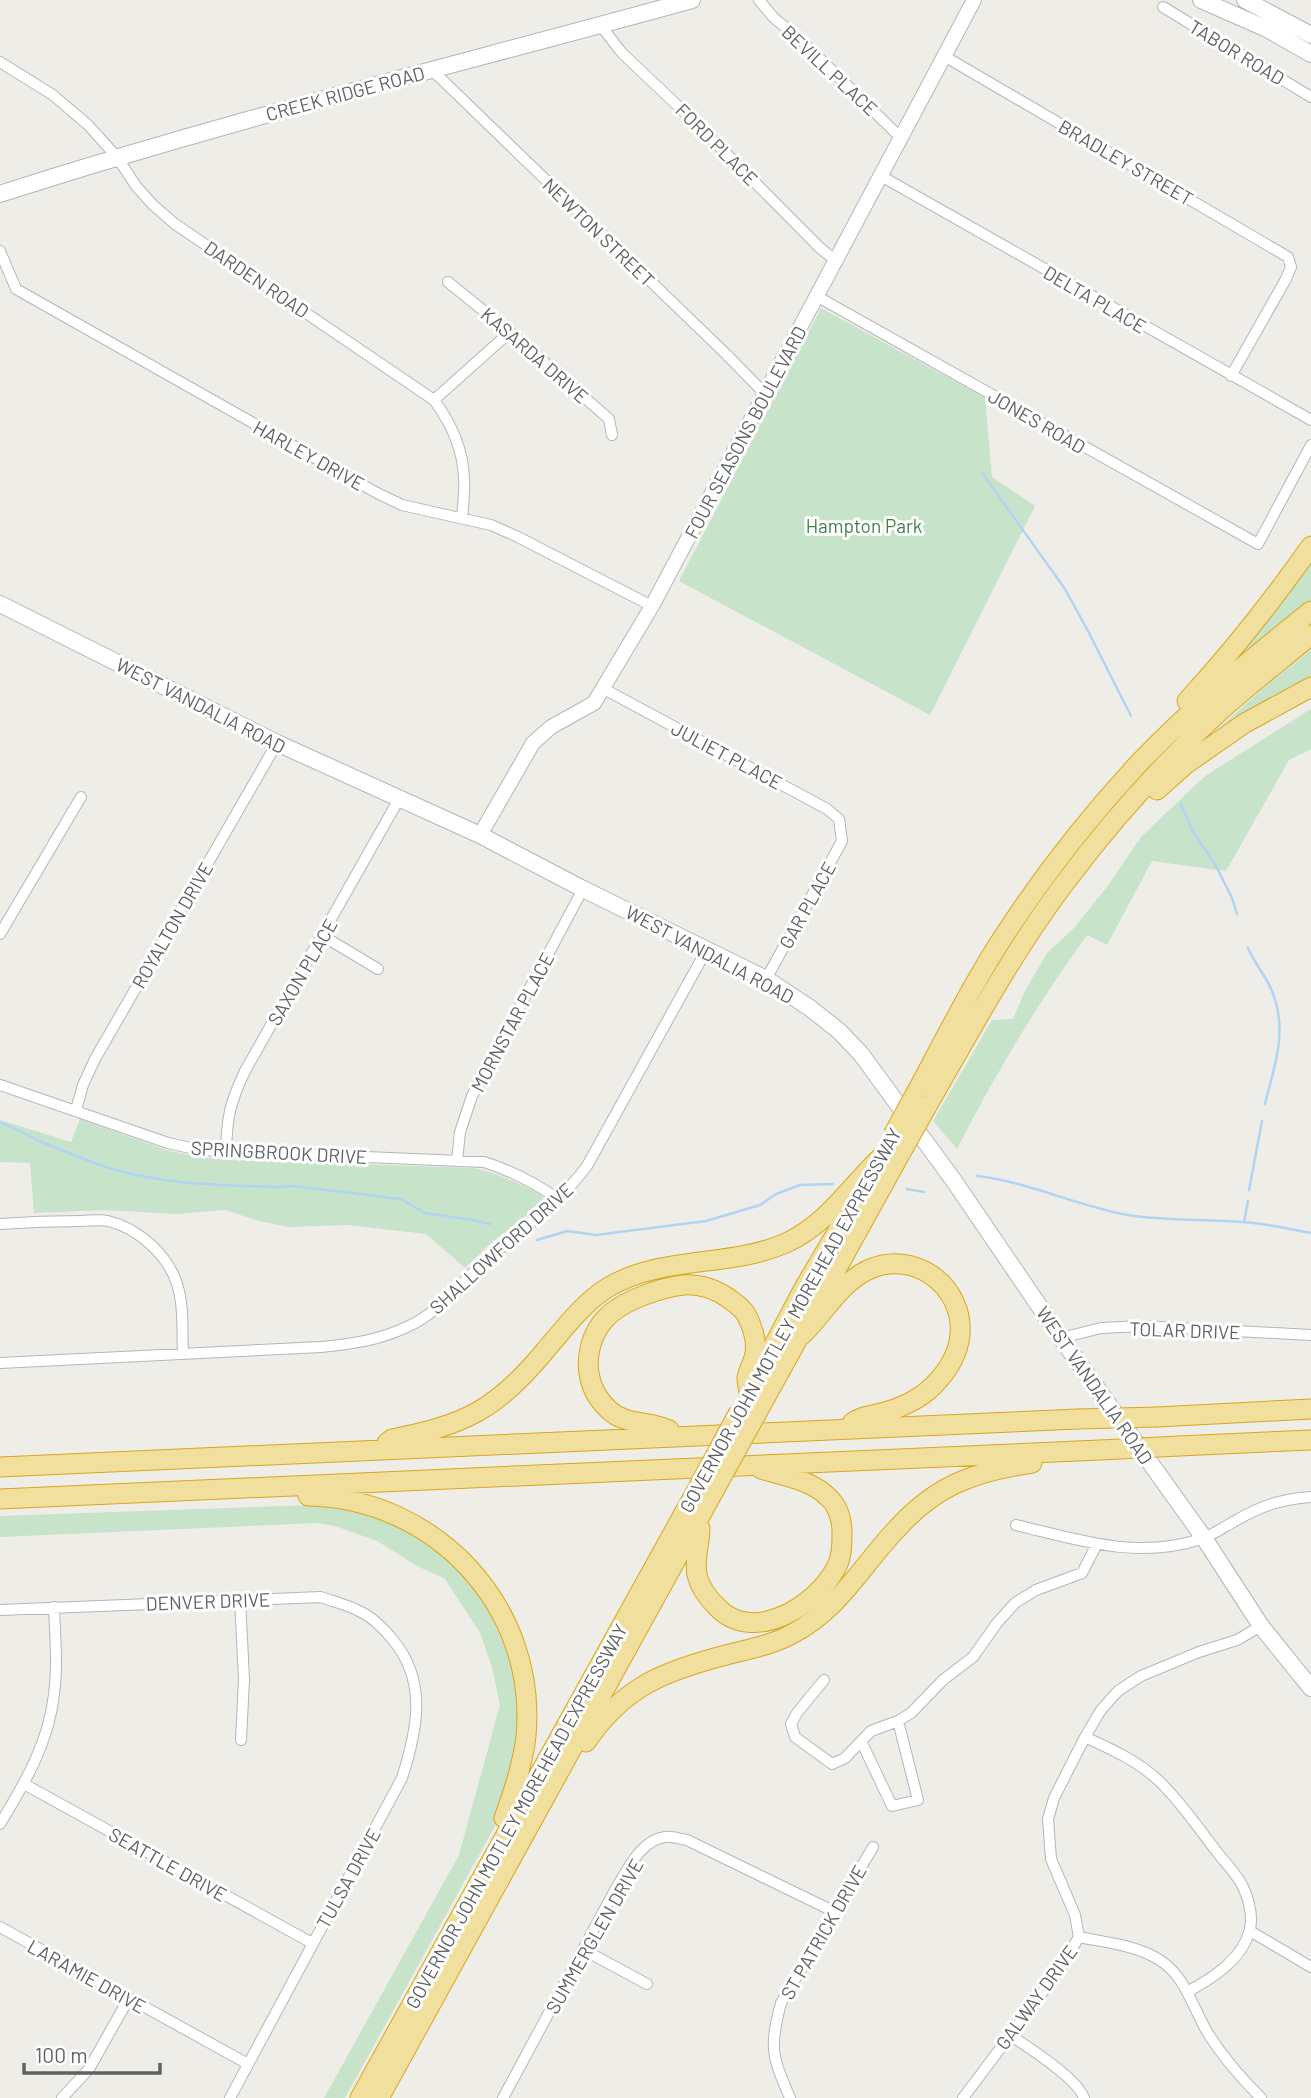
<svg xmlns="http://www.w3.org/2000/svg" width="1311" height="2098" viewBox="0 0 1311 2098" font-family="Barlow,sans-serif">
<style>
.green{fill:#c7e3c9}
.lines{fill:none;stroke-linecap:round;stroke-linejoin:round}
.stream{stroke:#b2d4f4;stroke-width:2.5}
.minor-casing{stroke:#b4b6ba;stroke-width:12}
.tertiary-casing{stroke:#b4b6ba;stroke-width:16}
.secondary-casing{stroke:#b3b5ba;stroke-width:18}
.motorway-casing{stroke:#d8a71e;stroke-width:21}
.minor{stroke:#fff;stroke-width:10}
.tertiary{stroke:#fff;stroke-width:14}
.secondary{stroke:#fff;stroke-width:16}
.motorway{stroke:#f0df9d;stroke-width:19}
.motorway-bridge-casing{stroke:#d8a71e;stroke-width:21;stroke-linecap:butt}
.motorway-bridge{stroke:#f0df9d;stroke-width:19}
.labels{text-anchor:middle;dominant-baseline:central;stroke-width:6;stroke-linejoin:round;paint-order:stroke}
.street-label{font-size:19px;fill:#5f6165;stroke:#fff}
.park-label{font-size:19px;fill:#418148;stroke:#fff}
</style>
<rect width="100%" height="100%" fill="#efede7"/>
<path class="green" d="M 821,308 L 985,398 L 992,477 L 1035,506 L 930,715 L 679,581 Z
M 1311,555 L 1311,600 L 1244,654 L 1241,650 Z
M 1311,650 L 1311,682 L 1221,733 L 1217,730 L 1268,684 Z
M 1311,709 L 1311,749 L 1289,760 L 1226,871 L 1152,861 L 1107,945 L 1087,935 C 1038,1003 995,1074 957,1149 L 933,1121 L 992,1020 L 1013,1019 L 1025,991 L 1047,953 L 1073,929 L 1107,887 L 1141,837 L 1205,776 Z
M 80,1119 L 169,1151 L 200,1157 L 233,1160 L 474,1168 C 499,1174 520,1183 542,1196 L 544,1203 L 493,1241 L 465,1268 L 426,1234 L 348,1225 L 289,1227 L 259,1221 L 225,1210 L 176,1214 L 106,1210 L 34,1213 L 30,1163 L 0,1162 L 0,1120 L 71,1142 Z
M 313,1505 L 352,1508 L 382,1517 L 439,1549 L 480,1593 L 510,1657 L 519,1694 L 516,1764 L 496,1824 L 345,2098 L 324,2098 L 459,1855 L 500,1705 L 492,1667 L 480,1633 L 445,1579 L 417,1566 L 377,1541 L 335,1526 L 316,1523 L 0,1537 L 0,1516 Z"/>
<g class="lines">
<path class="stream" d="M 983,474 L 1065,589 L 1088,631 L 1131,716
M 1181,804 L 1192,830 L 1215,864 L 1232,898 L 1237,914
M 1248,948 C 1254,963 1266,976 1272,991 C 1288,1031 1275,1064 1265,1104
M 0,1123 C 18,1128 32,1139 49,1145 C 64,1151 79,1157 94,1163 C 153,1185 217,1185 280,1187 L 293,1186 L 401,1199 L 425,1213 L 472,1220 L 490,1224
M 977,1176 C 1029,1182 1077,1206 1128,1215 C 1166,1221 1204,1219 1242,1222 C 1265,1223 1288,1229 1311,1233
M 907,1189 L 924,1192
M 1249,1190 L 1262,1121
M 1244,1222 L 1248,1201
M 537,1240 L 567,1231 L 596,1235 L 706,1221 L 760,1205 L 776,1194 L 800,1185 L 833,1184"/>
<g class="minor-casing">
<path id="minor" d="M 759,0 L 773,17 L 803,42 L 901,138
M 1163,7 L 1311,97
M 601,26 L 622,53 L 699,126 L 820,248 L 836,261
M 944,56 L 1288,257 L 1291,267 L 1286,279 L 1231,376
M 0,62 L 53,95 L 88,125 L 117,157 L 136,186 L 153,205 L 175,224 L 434,400 C 451,423 463,449 464,478 C 465,491 463,505 462,518
M 432,70 L 727,355 L 766,395
M 881,176 L 1311,420
M 0,251 L 16,289 L 377,493 L 402,505 L 491,525 L 516,536 L 652,606
M 448,282 L 510,332 L 609,419 L 612,435
M 818,297 L 1258,544 L 1311,445
M 434,400 L 510,332
M 604,689 L 827,809 L 839,819 L 842,841 L 766,979
M 0,934 L 81,797
M 323,936 L 378,969
M 0,1085 L 168,1143 L 199,1150 L 484,1162 C 512,1171 534,1182 558,1199
M 76,1110 L 83,1085 L 95,1059 L 277,743
M 226,1151 C 227,1116 230,1103 245,1071 L 399,799
M 457,1161 L 460,1132 L 472,1096 L 583,889
M 0,1224 C 27,1222 54,1221 81,1221 C 89,1221 100,1219 108,1221 C 138,1228 168,1255 177,1284 C 184,1305 182,1332 183,1354
M 1061,1338 L 1101,1328 L 1143,1326 L 1311,1335
M 0,1363 L 321,1347 C 353,1344 380,1340 409,1326 C 438,1313 459,1285 482,1264 C 518,1232 558,1205 587,1166 L 707,949
M 1016,1525 C 1079,1540 1137,1560 1201,1539 C 1213,1535 1224,1527 1235,1521 C 1261,1506 1281,1499 1311,1497
M 240,1599 L 244,1679 L 241,1740
M 0,1610 L 321,1597 C 334,1602 349,1605 361,1612 C 374,1618 384,1629 393,1640 C 428,1682 417,1731 402,1778 L 230,2098
M 824,1680 L 797,1713 L 791,1724 L 795,1737 L 832,1764 L 845,1758 L 871,1731 L 898,1721 L 911,1713 L 943,1680 L 973,1657 L 997,1623 L 1015,1603 L 1036,1590 L 1082,1573 L 1097,1544
M 1085,1737 C 1111,1749 1138,1761 1159,1781 C 1181,1802 1198,1828 1217,1852 C 1225,1863 1237,1874 1243,1887 C 1249,1900 1253,1914 1250,1929 C 1243,1959 1213,1978 1187,1992
M 861,1741 L 892,1806 L 918,1800 L 898,1721
M 24,1784 L 312,1943
M 0,1824 C 25,1783 49,1742 54,1694 C 58,1665 55,1636 54,1607
M 0,1927 L 248,2064
M 1250,1931 L 1311,1967
M 1079,1937 C 1104,1942 1135,1945 1158,1959 C 1184,1974 1192,2005 1206,2030 C 1221,2055 1240,2077 1261,2098
M 584,1950 L 647,1984
M 1010,2035 C 1029,2048 1077,2078 1084,2098
M 62,2098 L 89,2069 L 129,1998
M 503,2098 L 616,1888 C 628,1869 641,1840 665,1837 C 672,1836 680,1839 687,1840 L 835,1912
M 790,2098 C 772,2056 769,2048 781,2003 L 873,1847
M 963,2098 L 1057,1973 L 1079,1937 L 1075,1915 L 1051,1859 L 1048,1819 L 1054,1798 L 1085,1737 L 1101,1710 L 1118,1691 L 1141,1676 L 1199,1652 L 1237,1640 L 1261,1626"/>
</g>
<g class="tertiary-casing">
<path id="tertiary" d="M 480,835 L 533,743 L 551,727 L 594,703 L 652,606 L 974,0"/>
</g>
<g class="secondary-casing">
<path id="secondary" d="M 1201,0 L 1267,29 L 1311,54
M 1245,0 L 1311,35
M 0,194 C 229,120 460,64 692,0
M 0,604 L 277,743 L 480,835 L 583,889 L 766,979 L 810,1008 L 839,1031 L 861,1054 L 954,1181 L 1061,1338 L 1204,1538 L 1261,1626 L 1311,1688"/>
</g>
<g class="motorway-casing">
<path id="motorway" d="M 1187,701 C 1232,652 1273,600 1311,546
M 1157,790 L 1186,764 L 1245,723 L 1311,687
M 917,1091 C 944,1041 969,990 1000,942 C 1041,878 1088,818 1140,762 C 1193,707 1252,658 1311,611
M 927,1106 C 971,1030 1012,953 1064,884 C 1111,821 1163,763 1221,710 C 1250,684 1281,660 1311,635
M 802,1335 C 824,1314 840,1282 870,1269 C 915,1250 964,1286 960,1335 C 958,1355 947,1372 933,1386 C 920,1399 899,1409 881,1413 C 870,1416 861,1416 852,1423
M 755,1381 L 804,1288 L 856,1200
M 758,1411 L 904,1147
M 1157,1417 L 1311,1409
M 669,1430 C 649,1420 626,1426 609,1410 C 598,1400 591,1388 589,1373 C 586,1355 592,1333 605,1319 C 621,1301 659,1288 683,1285 C 699,1284 715,1289 728,1298 C 735,1303 743,1308 747,1316 C 753,1328 758,1344 754,1358 C 752,1364 748,1371 747,1378 C 747,1383 749,1389 749,1394
M 387,1443 L 392,1439 C 464,1425 496,1410 544,1352 C 563,1330 582,1304 607,1288 C 661,1255 729,1268 786,1243 C 827,1224 849,1188 880,1158
M 1179,1446 L 1311,1440
M 0,1467 L 1078,1419
M 308,1496 C 435,1498 538,1607 526,1736 C 523,1764 514,1791 504,1818
M 0,1499 L 1100,1450
M 700,1528 C 700,1544 694,1559 697,1575 C 700,1588 708,1598 717,1607 C 753,1645 816,1606 836,1568 C 842,1557 842,1545 842,1532 C 842,1520 838,1506 829,1498 C 812,1480 783,1476 761,1469
M 586,1742 C 623,1687 664,1671 726,1655 C 749,1649 772,1645 792,1634 C 838,1610 859,1570 893,1533 C 934,1486 972,1472 1032,1463
M 360,2098 L 698,1488
M 379,2098 L 715,1489"/>
</g>
<use href="#minor" class="minor"/>
<use href="#tertiary" class="tertiary"/>
<use href="#secondary" class="secondary"/>
<use href="#motorway" class="motorway"/>
<g class="motorway-bridge-casing">
<path id="motorway-bridge" d="M 893,1135 L 917,1091
M 904,1147 L 927,1106
M 1078,1419 L 1157,1417
M 1100,1450 L 1179,1446
M 698,1488 L 739,1412
M 715,1489 L 758,1411"/>
</g>
<use href="#motorway-bridge" class="motorway-bridge"/>
</g>
<g class="labels">
<g class="street-label">
<text transform="translate(1237 52) rotate(31)">TABOR ROAD</text>
<text transform="translate(830 70) rotate(43)">BEVILL PLACE</text>
<text transform="translate(345 93) rotate(-15)">CREEK RIDGE ROAD</text>
<text transform="translate(717 144) rotate(45)">FORD PLACE</text>
<text transform="translate(1126 162) rotate(30)">BRADLEY STREET</text>
<text transform="translate(599 232) rotate(44)">NEWTON STREET</text>
<text transform="translate(257 279) rotate(34)">DARDEN ROAD</text>
<text transform="translate(1095 299) rotate(30)">DELTA PLACE</text>
<text transform="translate(535 355) rotate(41)">KASARDA DRIVE</text>
<text transform="translate(1037 421) rotate(30)">JONES ROAD</text>
<text transform="translate(745 432) rotate(-62)">FOUR SEASONS BOULEVARD</text>
<text transform="translate(309 455) rotate(29)">HARLEY DRIVE</text>
<text transform="translate(201 705) rotate(27)">WEST VANDALIA ROAD</text>
<text transform="translate(727 755) rotate(28)">JULIET PLACE</text>
<text transform="translate(807 905) rotate(-61)">GAR PLACE</text>
<text transform="translate(172 925) rotate(-60)">ROYALTON DRIVE</text>
<text transform="translate(710 954) rotate(28)">WEST VANDALIA ROAD</text>
<text transform="translate(302 972) rotate(-60)">SAXON PLACE</text>
<text transform="translate(512 1022) rotate(-62)">MORNSTAR PLACE</text>
<text transform="translate(279 1152) rotate(3)">SPRINGBROOK DRIVE</text>
<text transform="translate(501 1248) rotate(-42)">SHALLOWFORD DRIVE</text>
<text transform="translate(790 1320) rotate(-61)">GOVERNOR JOHN MOTLEY MOREHEAD EXPRESSWAY</text>
<text transform="translate(1185 1330) rotate(2)">TOLAR DRIVE</text>
<text transform="translate(1095 1385) rotate(55)">WEST VANDALIA ROAD</text>
<text transform="translate(208 1601) rotate(-2)">DENVER DRIVE</text>
<text transform="translate(516 1816) rotate(-61)">GOVERNOR JOHN MOTLEY MOREHEAD EXPRESSWAY</text>
<text transform="translate(168 1864) rotate(29)">SEATTLE DRIVE</text>
<text transform="translate(348 1878) rotate(-61)">TULSA DRIVE</text>
<text transform="translate(823 1932) rotate(-60)">ST PATRICK DRIVE</text>
<text transform="translate(594 1936) rotate(-60)">SUMMERGLEN DRIVE</text>
<text transform="translate(87 1976) rotate(29)">LARAMIE DRIVE</text>
<text transform="translate(1036 1997) rotate(-54)">GALWAY DRIVE</text>
</g>
<g class="park-label">
<text x="864" y="525">Hampton Park</text>
</g>
</g>
<path d="M24 2063v10h136v-10" fill="none" stroke="#5f6165" stroke-width="3.5"/>
<text x="35" y="2063" font-size="21" fill="#5f6165" stroke="#ffffff" stroke-width="5" paint-order="stroke">100 m</text>
</svg>
